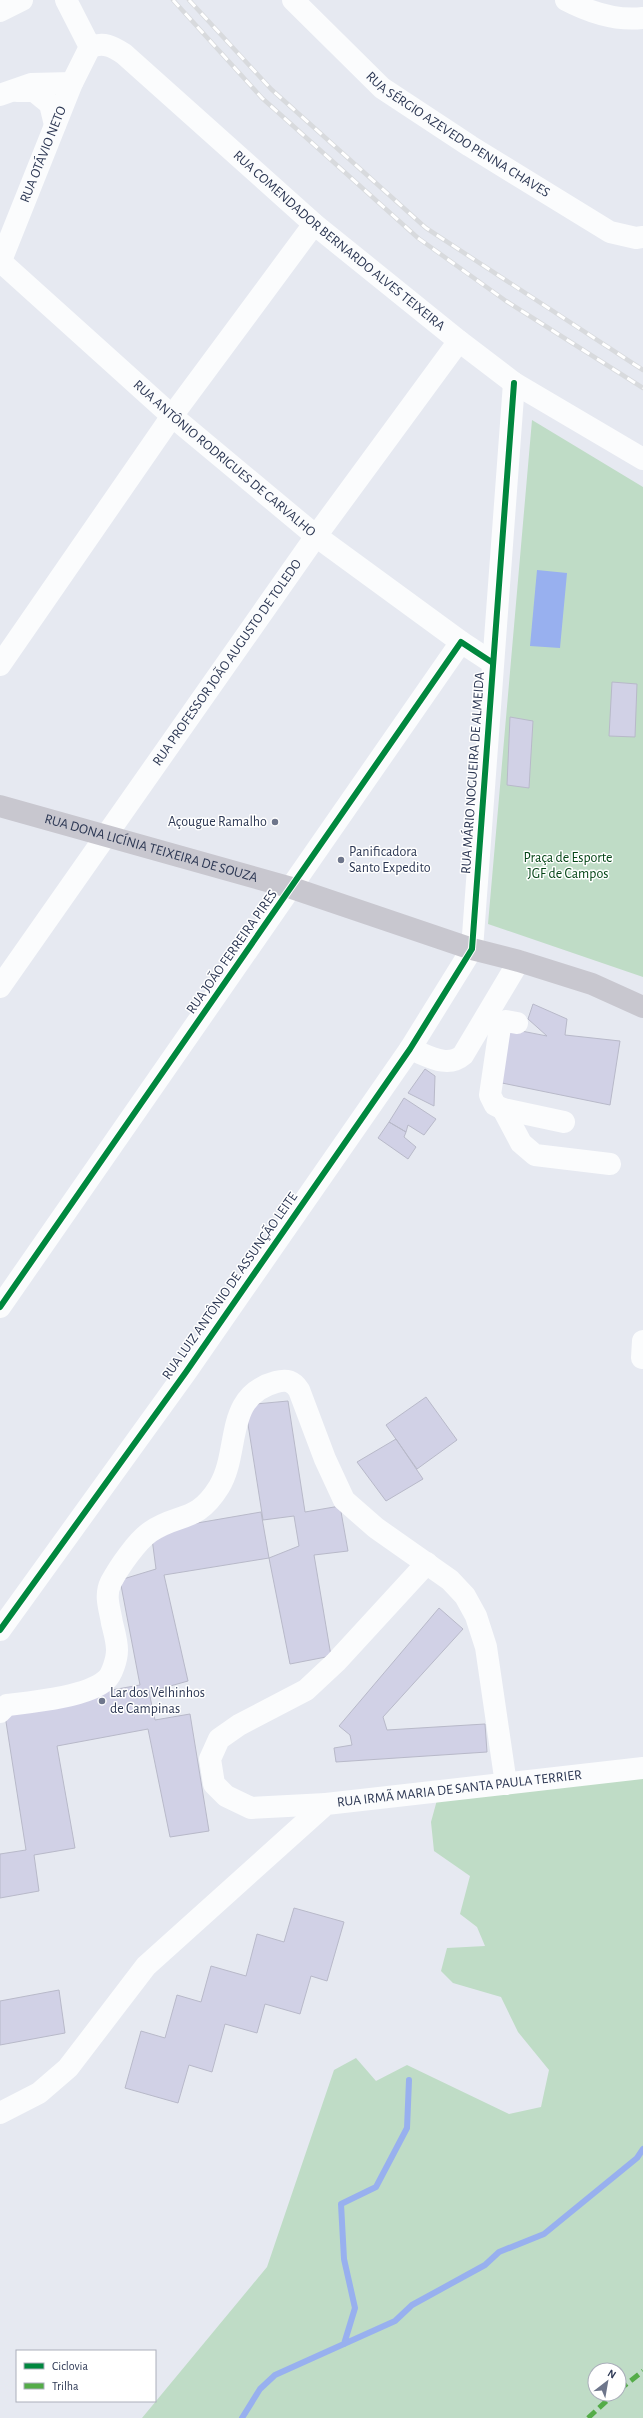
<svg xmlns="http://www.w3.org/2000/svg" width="643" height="2418" viewBox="0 0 643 2418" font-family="'Alegreya Sans',sans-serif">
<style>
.green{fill:#bfdcc6;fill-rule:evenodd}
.water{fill:#98b0ef}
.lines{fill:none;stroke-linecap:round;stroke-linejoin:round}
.stream{stroke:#98b0ef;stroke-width:6}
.building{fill:#d1d1e6;stroke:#b8b9c9}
.minor{stroke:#fbfcfd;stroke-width:22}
.major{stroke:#c8c7cf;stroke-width:22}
.rail-casing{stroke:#d8dadd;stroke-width:4.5}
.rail{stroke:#fff;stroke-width:3;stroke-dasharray:9;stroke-linecap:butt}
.quiet{stroke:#54ac48;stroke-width:5;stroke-dasharray:10 5;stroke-linecap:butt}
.cycleway-casing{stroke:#fff;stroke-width:8}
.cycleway{stroke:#00873e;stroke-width:6}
.poi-dot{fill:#6e768b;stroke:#fff;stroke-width:1.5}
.labels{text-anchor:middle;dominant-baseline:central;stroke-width:3;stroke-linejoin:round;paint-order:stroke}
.street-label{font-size:14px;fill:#2d3854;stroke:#fff}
.poi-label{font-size:14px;fill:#2d3854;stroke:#fff;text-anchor:start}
.park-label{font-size:14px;fill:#034415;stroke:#fff}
</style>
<rect width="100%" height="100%" fill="#e6e9f1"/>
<path class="green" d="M 532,420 L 643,487 L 643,977 L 488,924 Z
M 643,1778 L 643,2418 L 142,2418 L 267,2267 L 334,2070 L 356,2058 L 376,2081 L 407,2065 L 509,2114 L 541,2107 L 549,2070 L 518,2032 L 501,1997 L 453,1983 L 441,1971 L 447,1948 L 485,1946 L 477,1927 L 460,1914 L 470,1876 L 434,1851 L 431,1822 L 437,1800 ZM 595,2370 L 619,2370 L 619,2394 L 595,2394 Z"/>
<path class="water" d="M 537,570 L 567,573 L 560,648 L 530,646 Z"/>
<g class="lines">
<path class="stream" d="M 344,2344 L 355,2308 L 344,2259 L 341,2204 L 376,2187 L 407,2128 L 409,2080
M 242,2418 L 260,2389 L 275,2375 L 395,2321 L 412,2305 L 485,2265 L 499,2252 L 544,2234 L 637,2158 L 643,2149"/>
</g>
<path class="building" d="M 612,682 L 637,684 L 635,737 L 609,736 Z
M 510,717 L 533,721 L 529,788 L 507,785 Z
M 533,1004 L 567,1019 L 565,1035 L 620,1041 L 610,1105 L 502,1083 L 506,1028 L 547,1036 L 528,1019 Z
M 425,1069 L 435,1076 L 434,1106 L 408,1093 Z
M 404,1098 L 436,1119 L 424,1135 L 408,1125 L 406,1132 L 389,1122 Z
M 389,1122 L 406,1132 L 404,1137 L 416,1147 L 408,1159 L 378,1138 Z
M 426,1397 L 457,1440 L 417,1469 L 386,1425 Z
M 288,1401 L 305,1512 L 340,1506 L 348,1551 L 314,1555 L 331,1656 L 290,1664 L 269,1558 L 299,1546 L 294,1516 L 263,1520 L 245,1405 Z
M 396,1439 L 423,1479 L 386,1501 L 357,1462 Z
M 261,1512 L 269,1558 L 164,1575 L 188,1681 L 149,1692 L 155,1720 L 190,1714 L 209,1831 L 170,1837 L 148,1729 L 57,1746 L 75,1848 L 34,1855 L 39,1891 L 0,1898 L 0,1854 L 26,1850 L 4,1709 L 140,1685 L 120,1580 L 156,1569 L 151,1531 Z
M 439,1608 L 463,1629 L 383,1717 L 387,1730 L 485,1724 L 487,1752 L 336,1762 L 334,1748 L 352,1745 L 350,1735 L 339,1726 Z
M 294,1908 L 344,1922 L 327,1981 L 311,1976 L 300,2014 L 265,2004 L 257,2033 L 225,2024 L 212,2072 L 189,2065 L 178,2103 L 125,2088 L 141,2031 L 165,2038 L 177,1995 L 201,2002 L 211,1966 L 246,1976 L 257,1934 L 284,1942 Z
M 59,1990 L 65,2033 L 0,2045 L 0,2001 Z"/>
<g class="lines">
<g class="minor">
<path id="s1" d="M 66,0 L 90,47 C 104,42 112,46 124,54 L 314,224 L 459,341 L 514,383 L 643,459"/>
<path id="s2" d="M 293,0 L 382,88 L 470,146 L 610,232 L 636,238 L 643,237"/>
<path d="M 566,0 C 589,12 617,21 643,18"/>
<path d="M 0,11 L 22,0"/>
<path d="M 17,91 L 34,91 L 50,104 L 55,125"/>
<path d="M 0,95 L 31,84 L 72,83"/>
<path id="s3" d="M 0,261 L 172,416 L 316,536 L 461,642"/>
<path id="s4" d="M 0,263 L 72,83 L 90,47"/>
<path d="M 0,665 L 172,416 L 314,224"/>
<path id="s5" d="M 0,987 L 316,536 L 459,341"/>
<path d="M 517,1023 L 506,1021 L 500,1027 L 490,1095 L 495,1105 L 503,1109 L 564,1122"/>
<path d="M 410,1049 C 427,1055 447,1069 463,1055 L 519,961"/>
<path d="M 503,1109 L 521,1143 L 535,1155 L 610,1164"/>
<path d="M 0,1307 L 461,642 L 493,663"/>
<path d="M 642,1358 L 643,1341"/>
<path d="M 0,1630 L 186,1372 L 410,1049 L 472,949 L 514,383"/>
<path d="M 0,1712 L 7,1705 C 32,1702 87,1697 106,1680 C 112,1675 117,1659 117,1650 C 117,1641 114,1631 112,1623 C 110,1609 104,1596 111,1582 C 119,1567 137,1541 150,1532 C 179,1512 196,1524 219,1487 C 241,1451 223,1396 276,1382 C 287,1379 293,1381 299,1390 L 325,1459 L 344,1500 L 376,1528 L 450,1580 L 465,1596 L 476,1616 L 486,1647 L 506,1784"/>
<path d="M 326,1804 L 251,1808 L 226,1796 L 214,1784 L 210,1759 L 219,1739 L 239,1725 L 306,1690 L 336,1662 L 427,1563"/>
<path id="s6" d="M 0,2113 L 39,2093 L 68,2068 L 146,1966 L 326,1804 L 643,1768"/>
</g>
<path class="major" id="s7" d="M 0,806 L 292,888 L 472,949 L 519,961 L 592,984 L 643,1007"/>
<g class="rail-casing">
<path id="rail" d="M 173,0 L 262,98 L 418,238 L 506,301 L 643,388
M 189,0 L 271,89 L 426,228 L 643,370"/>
</g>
<use href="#rail" class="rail"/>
<path class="quiet" d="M 619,2390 L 643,2371
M 588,2418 L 614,2394"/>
<g class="cycleway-casing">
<path id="cycleway" d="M 0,1307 L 461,642 L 493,663
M 0,1630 L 186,1372 L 410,1049 L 472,949 L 514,383"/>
</g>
<use href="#cycleway" class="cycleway"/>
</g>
<g class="poi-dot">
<circle cx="275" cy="822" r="4"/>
<circle cx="341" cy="860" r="4"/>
<circle cx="102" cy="1701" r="4"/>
</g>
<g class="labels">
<g class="street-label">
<text stroke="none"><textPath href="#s2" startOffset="214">RUA SÉRGIO AZEVEDO PENNA CHAVES</textPath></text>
<text stroke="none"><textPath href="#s4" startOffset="117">RUA OTÁVIO NETO</textPath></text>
<text stroke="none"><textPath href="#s1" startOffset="374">RUA COMENDADOR BERNARDO ALVES TEIXEIRA</textPath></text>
<text stroke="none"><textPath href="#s3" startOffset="299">RUA ANTÔNIO RODRIGUES DE CARVALHO</textPath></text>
<text stroke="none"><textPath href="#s5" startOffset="396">RUA PROFESSOR JOÃO AUGUSTO DE TOLEDO</textPath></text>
<text transform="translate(473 773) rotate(-86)">RUA MÁRIO NOGUEIRA DE ALMEIDA</text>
<text stroke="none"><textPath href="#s7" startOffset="157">RUA DONA LICÍNIA TEIXEIRA DE SOUZA</textPath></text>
<text transform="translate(232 952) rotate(-55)">RUA JOÃO FERREIRA PIRES</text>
<text transform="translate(230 1286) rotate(-55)">RUA LUIZ ANTÔNIO DE ASSUNÇÃO LEITE</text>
<text stroke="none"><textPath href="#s6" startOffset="587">RUA IRMÃ MARIA DE SANTA PAULA TERRIER</textPath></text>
</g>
<g class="poi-label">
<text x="267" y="822" text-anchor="end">Açougue Ramalho</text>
<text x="349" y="852">Panificadora<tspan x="349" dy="16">Santo Expedito</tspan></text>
<text x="110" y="1693">Lar dos Velhinhos<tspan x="110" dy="16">de Campinas</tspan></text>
</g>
<g class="park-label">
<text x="568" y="858">Praça de Esporte<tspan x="568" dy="16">JGF de Campos</tspan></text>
</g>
</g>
<rect x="16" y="2350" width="140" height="52" fill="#ffffff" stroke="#abafbb"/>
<rect x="24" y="2363" width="20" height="6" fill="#00873e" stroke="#abafbb"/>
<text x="52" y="2370" font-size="12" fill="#2d3854">Ciclovia</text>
<rect x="24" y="2383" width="20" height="6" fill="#54ac48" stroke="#abafbb"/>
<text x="52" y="2390" font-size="12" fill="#2d3854">Trilha</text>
<g transform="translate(607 2382) rotate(31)"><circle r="19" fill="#ffffff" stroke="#abafbb"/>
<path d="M0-3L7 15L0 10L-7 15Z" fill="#6e768b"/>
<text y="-6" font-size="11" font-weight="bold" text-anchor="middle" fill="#2d3854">N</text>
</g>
</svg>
